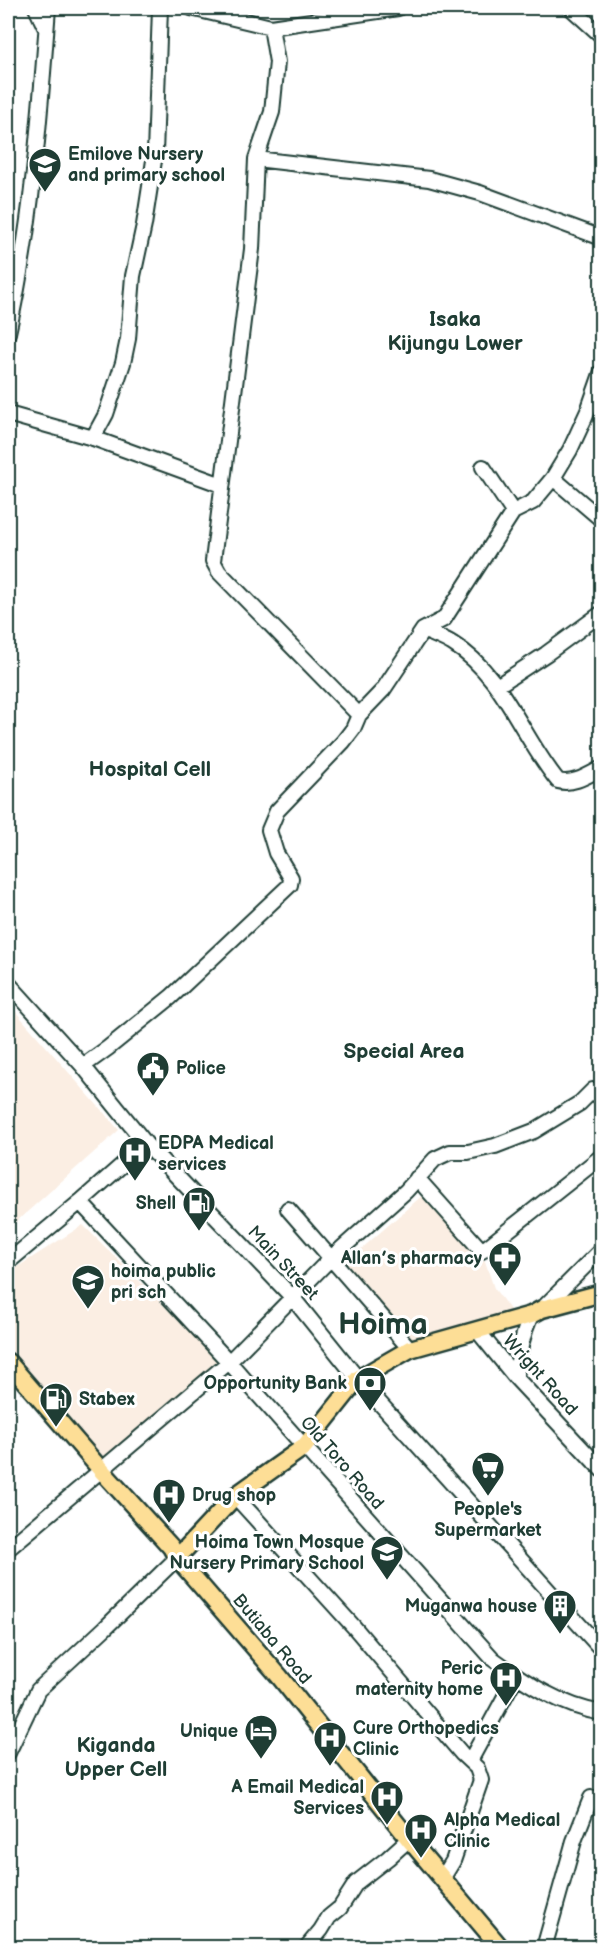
<svg xmlns="http://www.w3.org/2000/svg" width="609" height="1955" viewBox="0 0 609 1955" font-family="'Balsamiq Sans',sans-serif">
<style>
.built{fill:#fbeee3}
.lines{fill:none;stroke-linecap:round;stroke-linejoin:round}
.minor-casing{stroke:#1f3d34;stroke-width:18}
.major-casing{stroke:#1f3d34;stroke-width:21}
.minor{stroke:#fff;stroke-width:14}
.major{stroke:#fdde96;stroke-width:16}
.labels{text-anchor:middle;dominant-baseline:central;stroke-width:6;stroke-linejoin:round;paint-order:stroke}
.poi-label{font-size:18px;font-weight:bold;fill:#1f3d34;stroke:#fff;text-anchor:start}
.street-label{font-size:18px;fill:#1f3d34;stroke:#fff}
.quarter-label{font-size:21px;font-weight:bold;fill:#1f3d34;stroke:#fff}
.town-label{font-size:30px;font-weight:bold;fill:#1f3d34;stroke:#fff}
</style>
<rect width="100%" height="100%" fill="#fff"/>
<filter id="ink" filterUnits="userSpaceOnUse"><feTurbulence type="fractalNoise" baseFrequency=".0167" numOctaves="2"/><feDisplacementMap in="SourceGraphic" scale="12" xChannelSelector="R" yChannelSelector="G"/><feConvolveMatrix kernelMatrix="1 2 1 2 8 2 1 2 1" color-interpolation-filters="sRGB"/></filter>
<g filter="url(#ink)">
<path class="built" d="M 8,1003 L 119,1130 L 8,1229 Z
M 424,1194 L 485,1261 L 494,1288 L 517,1319 L 415,1343 L 343,1265 Z
M 83,1225 L 222,1363 L 105,1464 L 8,1347 L 8,1273 Z"/>
<g class="lines">
<g class="minor-casing">
<path id="minor" d="M 36,8 L 46,29
M 191,8 L 271,27 L 398,8
M 571,8 L 602,36
M 271,27 L 277,62 L 272,112 L 256,159 L 252,249 L 213,561 L 219,572 L 359,715
M 256,159 L 429,179 L 480,193 L 602,238
M 8,333 C 32,227 40,116 48,8
M 8,414 L 93,438 L 222,485
M 93,438 L 106,414 L 123,363 L 128,339 L 133,276 L 144,225 L 155,154 L 160,8
M 483,467 L 513,512
M 553,478 L 602,520
M 423,630 C 433,635 444,638 453,644 C 503,674 522,738 558,781 C 574,785 588,775 602,768
M 497,686 L 546,654 L 602,613
M 8,983 L 83,1066 L 146,1144 L 292,1297 L 358,1379 L 602,1650
M 83,1066 L 108,1048 L 171,997 L 290,885 L 291,878 L 276,853 L 269,830 L 277,811 L 343,742 L 353,729 L 359,715 L 383,690 L 423,630 L 444,619 L 513,512 L 533,502 L 553,478 L 570,450 L 588,411 L 602,371
M 417,1178 L 482,1251 L 602,1156
M 80,1202 L 229,1362 L 493,1659 C 526,1683 561,1706 602,1713
M 288,1209 L 410,1349
M 8,1262 L 80,1202 L 146,1144
M 542,1309 L 602,1249
M 477,1330 L 516,1378 L 602,1470
M 516,1378 C 518,1356 522,1335 531,1315
M 235,1496 L 354,1627 L 462,1754 L 477,1768 L 481,1780 L 453,1861 L 442,1879
M 8,1549 L 229,1362 L 331,1258 L 406,1191 L 435,1159 L 450,1152 L 468,1152 L 495,1146 L 534,1131 L 580,1103 L 593,1090 L 602,1097
M 8,1753 L 38,1690 L 105,1628 L 177,1558
M 470,1761 L 516,1676
M 306,1948 L 321,1930 L 329,1917 L 340,1908 L 356,1883 L 388,1858 L 409,1839
M 544,1948 L 574,1841 L 591,1798"/>
</g>
<g class="major-casing">
<path id="major" d="M 8,1362 L 102,1471 L 171,1547 L 177,1558 L 279,1676 L 409,1839 L 501,1948
M 177,1558 L 235,1496 L 304,1447 L 358,1379 L 410,1349 L 531,1315 L 542,1309 L 602,1293"/>
</g>
<use href="#minor" class="minor"/>
<use href="#major" class="major"/>
</g>
</g>
<defs>
<g id="school-pin" transform="scale(1.725)"><path d="M0 17L-7.5 6A9.5 9.5 0 1 1 7.5 6Z" fill="#1f3d34" stroke="#fff"/><path d="M0-5L7-2L0 1L-7-2ZM-4 1L0 2.5L4 1V4Q0 6-4 4Z" fill="#fff"/></g>
<g id="civic-pin" transform="scale(1.725)"><path d="M0 17L-7.5 6A9.5 9.5 0 1 1 7.5 6Z" fill="#1f3d34" stroke="#fff"/><path d="M-.6-6.5H3V-4.5H.6V-3L4-1V1h2V6H-6V1h2V-1L-.6-3ZM-1.2 2.5V6h2.4V2.5Z" fill="#fff"/></g>
<g id="hospital-pin" transform="scale(1.725)"><path d="M0 17L-7.5 6A9.5 9.5 0 1 1 7.5 6Z" fill="#1f3d34" stroke="#fff"/><path d="M-5-5h3v3.5h4V-5h3V5h-3V1.5h-4V5h-3Z" fill="#fff"/></g>
<g id="fuel-pin" transform="scale(1.725)"><path d="M0 17L-7.5 6A9.5 9.5 0 1 1 7.5 6Z" fill="#1f3d34" stroke="#fff"/><path d="M-5.5-6h7V0h2V4h1.3V-2.5L3-4.5l.8-.8L6-3V5H2.5V1h-1V6h-7ZM-4.2-4.7v3.2H.2V-4.7Z" fill="#fff"/></g>
<g id="pharmacy-pin" transform="scale(1.725)"><path d="M0 17L-7.5 6A9.5 9.5 0 1 1 7.5 6Z" fill="#1f3d34" stroke="#fff"/><path d="M-2-6h4v4h4v4h-4v4h-4v-4h-4v-4h4Z" fill="#fff"/></g>
<g id="bank-pin" transform="scale(1.725)"><path d="M0 17L-7.5 6A9.5 9.5 0 1 1 7.5 6Z" fill="#1f3d34" stroke="#fff"/><path d="M-6-4H6V4H-6ZM0-2.3a2.3 2.3 0 1 0 0 4.6a2.3 2.3 0 1 0 0-4.6Z" fill="#fff"/></g>
<g id="supermarket-pin" transform="scale(1.725)"><path d="M0 17L-7.5 6A9.5 9.5 0 1 1 7.5 6Z" fill="#1f3d34" stroke="#fff"/><path d="M-6-5.5h2.5l.6 2H6L4.5 2H-2.5L-4.4-4H-6ZM-1.5 3.2a1.3 1.3 0 1 0 .1 0ZM3 3.2a1.3 1.3 0 1 0 .1 0Z" fill="#fff"/></g>
<g id="building-pin" transform="scale(1.725)"><path d="M0 17L-7.5 6A9.5 9.5 0 1 1 7.5 6Z" fill="#1f3d34" stroke="#fff"/><path d="M-4-6H4V6H1V3H-1V6H-4ZM-2.5-4.3h1.7v1.8h-1.7ZM.8-4.3h1.7v1.8H.8ZM-2.5-1h1.7V.8h-1.7ZM.8-1h1.7V.8H.8Z" fill="#fff"/></g>
<g id="hotel-pin" transform="scale(1.725)"><path d="M0 17L-7.5 6A9.5 9.5 0 1 1 7.5 6Z" fill="#1f3d34" stroke="#fff"/><path d="M-6-4.5h1.5V1H6V5H4.5V3h-9V5H-6ZM-4 0a1.8 1.8 0 1 1 3.6 0ZM.5 0V-2.5h3Q6-2.5 6 0Z" fill="#fff"/></g>
</defs>
<g fill-rule="evenodd">
<use href="#school-pin" x="45" y="164"/>
<use href="#civic-pin" x="153" y="1068"/>
<use href="#hospital-pin" x="135" y="1153"/>
<use href="#fuel-pin" x="199" y="1203"/>
<use href="#pharmacy-pin" x="505" y="1258"/>
<use href="#school-pin" x="88" y="1281"/>
<use href="#bank-pin" x="370" y="1383"/>
<use href="#fuel-pin" x="56" y="1399"/>
<use href="#supermarket-pin" x="488" y="1468"/>
<use href="#hospital-pin" x="169" y="1495"/>
<use href="#school-pin" x="387" y="1552"/>
<use href="#building-pin" x="560" y="1606"/>
<use href="#hospital-pin" x="506" y="1678"/>
<use href="#hotel-pin" x="261" y="1731"/>
<use href="#hospital-pin" x="330" y="1738"/>
<use href="#hospital-pin" x="387" y="1797"/>
<use href="#hospital-pin" x="421" y="1830"/>
</g>
<g class="labels">
<g class="poi-label">
<text x="68" y="154">Emilove Nursery<tspan x="68" dy="21">and primary school</tspan></text>
<text x="176" y="1068">Police</text>
<text x="158" y="1143">EDPA Medical<tspan x="158" dy="21">services</tspan></text>
<text x="176" y="1203" text-anchor="end">Shell</text>
<text x="482" y="1258" text-anchor="end">Allan’s pharmacy</text>
<text x="111" y="1271">hoima public<tspan x="111" dy="21">pri sch</tspan></text>
<text x="347" y="1383" text-anchor="end">Opportunity Bank</text>
<text x="79" y="1399">Stabex</text>
<text x="192" y="1495">Drug shop</text>
<text x="488" y="1509" text-anchor="middle">People's<tspan x="488" dy="21">Supermarket</tspan></text>
<text x="364" y="1542" text-anchor="end">Hoima Town Mosque<tspan x="364" dy="21">Nursery Primary School</tspan></text>
<text x="537" y="1606" text-anchor="end">Muganwa house</text>
<text x="483" y="1668" text-anchor="end">Peric<tspan x="483" dy="21">maternity home</tspan></text>
<text x="353" y="1728">Cure Orthopedics<tspan x="353" dy="21">Clinic</tspan></text>
<text x="238" y="1731" text-anchor="end">Unique</text>
<text x="364" y="1787" text-anchor="end">A Email Medical<tspan x="364" dy="21">Services</tspan></text>
<text x="444" y="1820">Alpha Medical<tspan x="444" dy="21">Clinic</tspan></text>
</g>
<g class="street-label">
<text transform="translate(283 1263) rotate(47)">Main Street</text>
<text transform="translate(540 1375) rotate(48)">Wright Road</text>
<text transform="translate(342 1463) rotate(49)">Old Toro Road</text>
<text transform="translate(272 1639) rotate(50)">Butiaba Road</text>
</g>
<g class="quarter-label">
<text x="455" y="319">Isaka<tspan x="455" dy="24">Kijungu Lower</tspan></text>
<text x="150" y="769">Hospital Cell</text>
<text x="404" y="1051">Special Area</text>
<text x="116" y="1745">Kiganda<tspan x="116" dy="24">Upper Cell</tspan></text>
</g>
<g class="town-label">
<text x="383" y="1325">Hoima</text>
</g>
</g>
<rect width="609" height="1955" fill="none" stroke="#fff" stroke-width="30"/>
<rect x="15" y="15" width="579" height="1925" fill="none" stroke="#1f3d34" stroke-width="2" filter="url(#ink)"/>
</svg>
